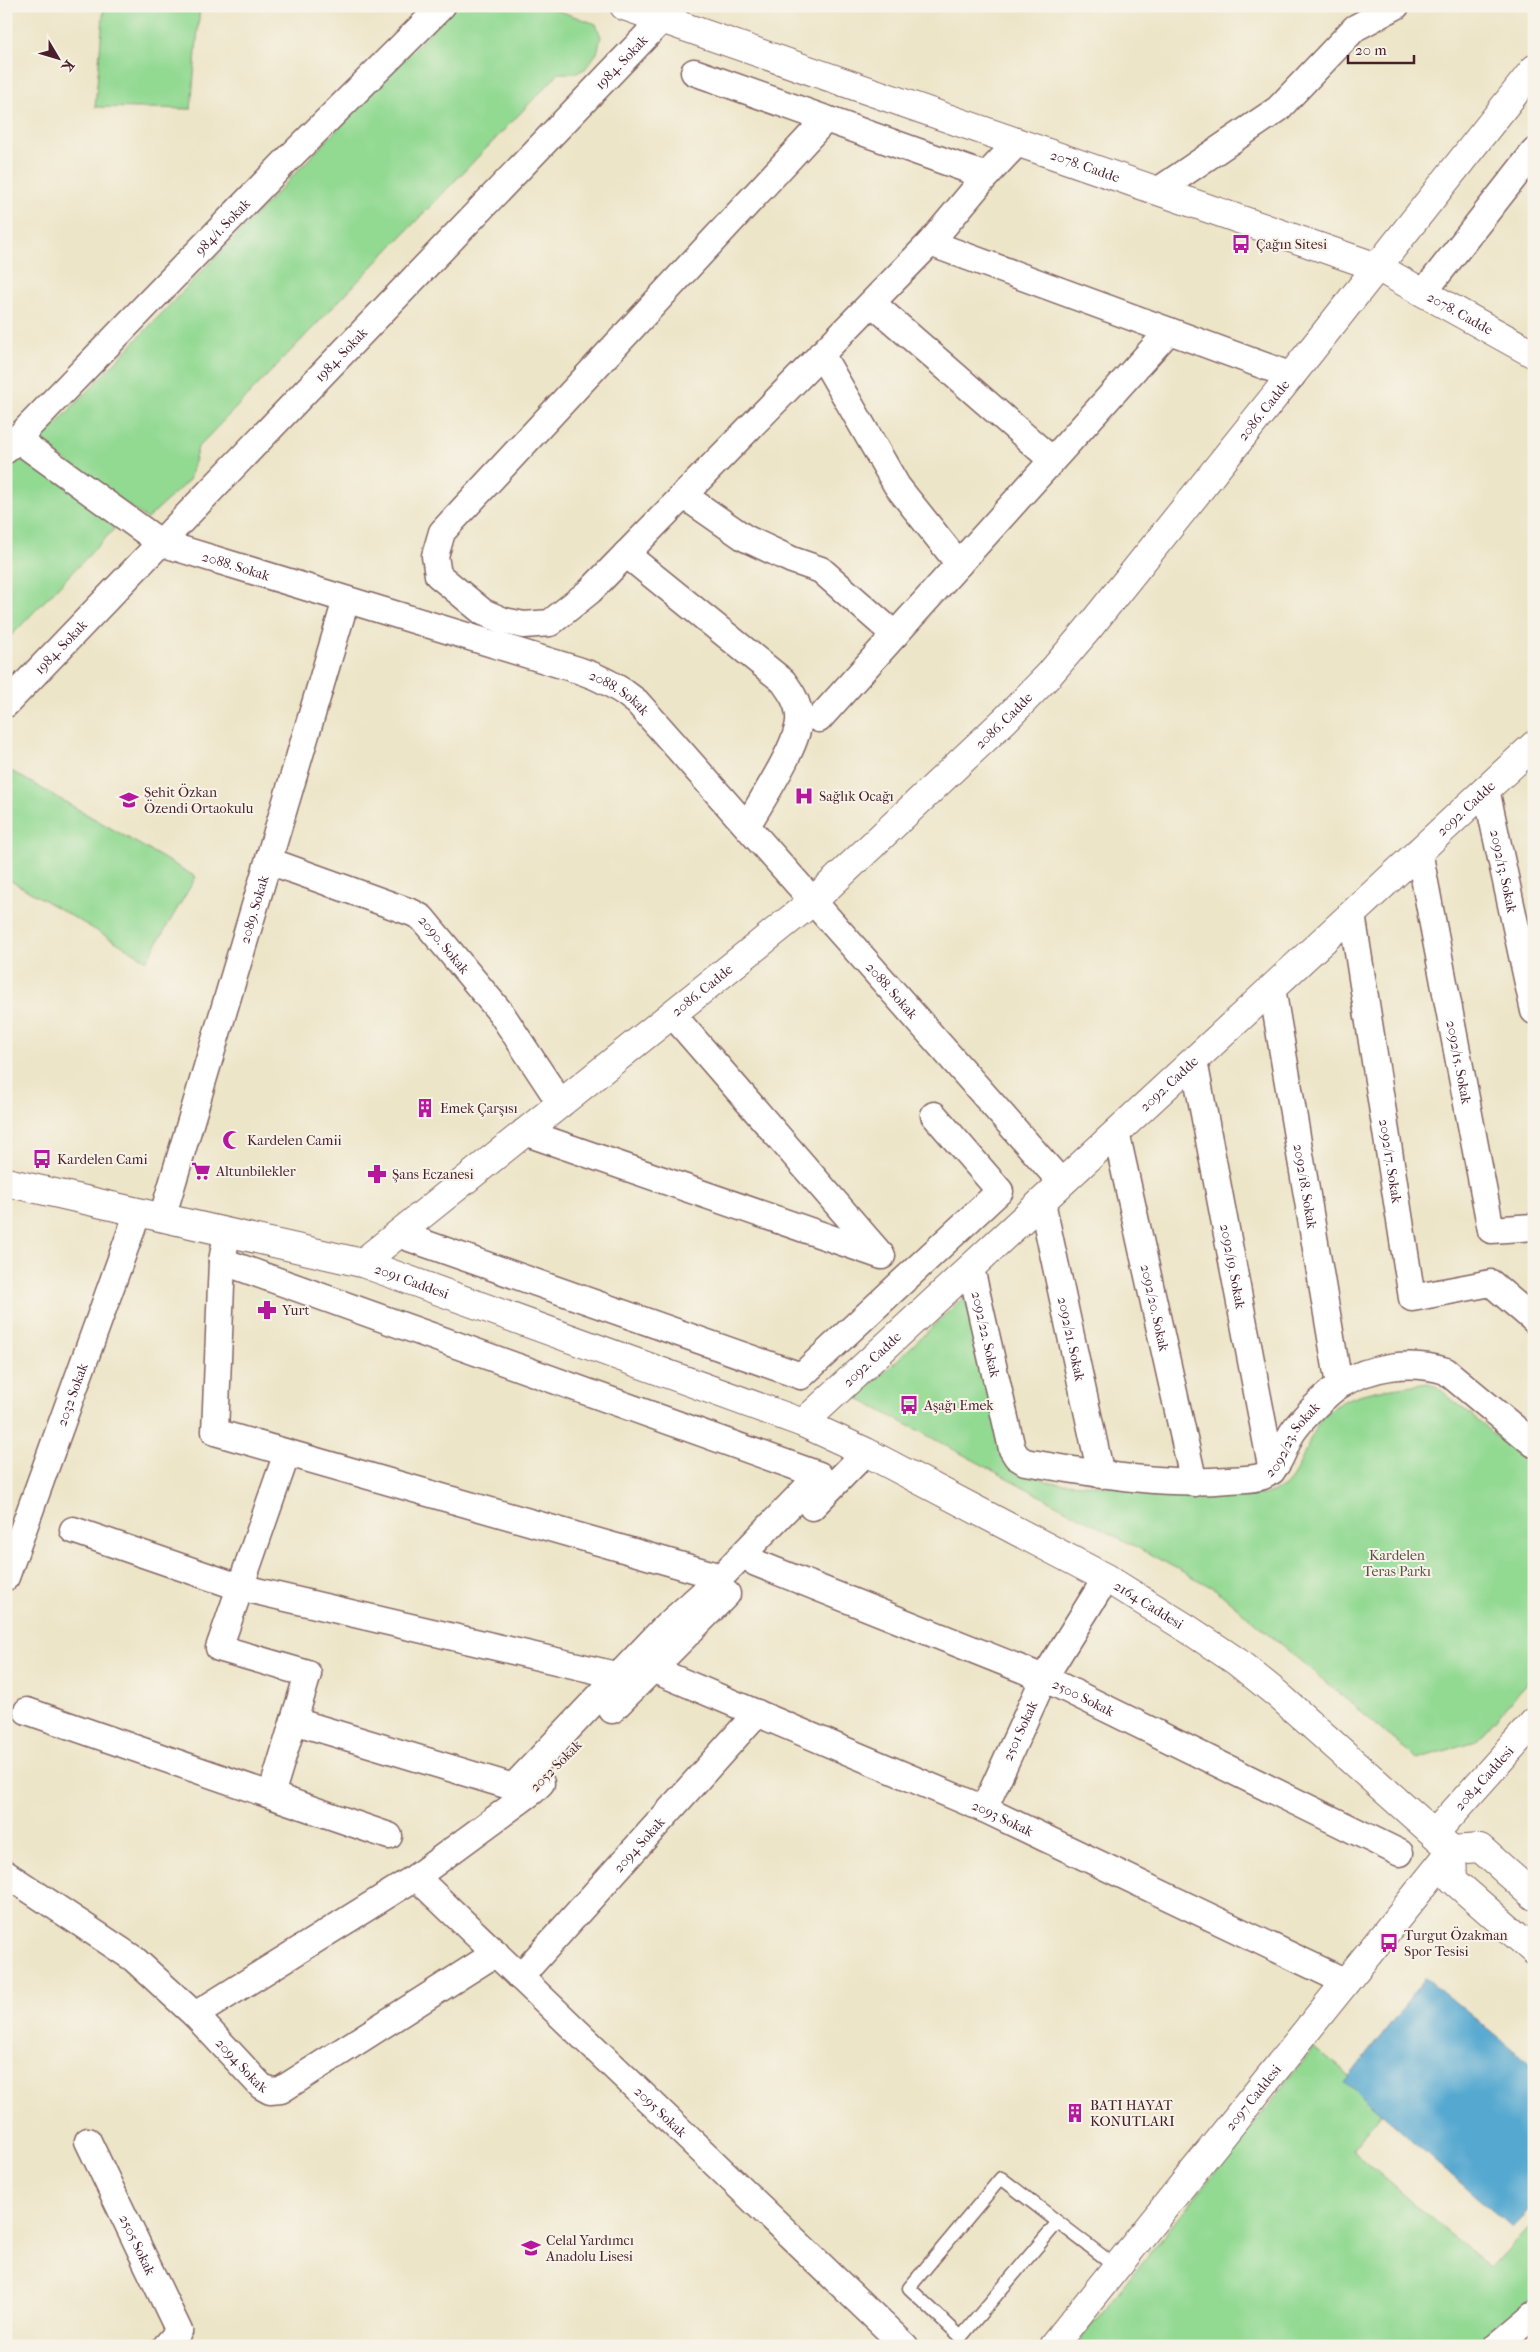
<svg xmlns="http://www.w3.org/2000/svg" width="1540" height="2352" viewBox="0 0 1540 2352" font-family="'IM FELL French Canon',serif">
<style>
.green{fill:#92d992;stroke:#6e7c5e}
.water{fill:#54a8d0;stroke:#4f647e}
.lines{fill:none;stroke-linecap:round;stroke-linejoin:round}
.service-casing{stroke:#836462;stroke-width:15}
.minor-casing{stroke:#836462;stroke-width:29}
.tertiary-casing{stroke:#836462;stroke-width:30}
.service{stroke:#fff;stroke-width:12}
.minor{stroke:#fff;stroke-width:26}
.tertiary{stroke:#fff;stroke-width:28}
.labels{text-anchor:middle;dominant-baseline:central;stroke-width:4;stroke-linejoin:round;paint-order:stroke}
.street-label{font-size:14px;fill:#4a1f2b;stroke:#f7f3e8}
.poi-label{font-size:14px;fill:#4a1f2b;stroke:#f7f3e8;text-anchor:start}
.park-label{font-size:14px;fill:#5c4e45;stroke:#f7f3e8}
</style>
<rect width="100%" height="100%" fill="#f7f3e8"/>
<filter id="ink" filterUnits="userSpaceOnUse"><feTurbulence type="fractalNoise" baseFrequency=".02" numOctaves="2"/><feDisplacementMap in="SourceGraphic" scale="10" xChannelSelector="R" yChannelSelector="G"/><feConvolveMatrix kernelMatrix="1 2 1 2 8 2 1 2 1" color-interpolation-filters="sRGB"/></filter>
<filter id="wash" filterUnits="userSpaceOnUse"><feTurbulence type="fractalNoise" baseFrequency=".0096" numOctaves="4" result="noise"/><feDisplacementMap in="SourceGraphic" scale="20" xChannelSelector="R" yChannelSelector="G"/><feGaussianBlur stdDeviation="1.12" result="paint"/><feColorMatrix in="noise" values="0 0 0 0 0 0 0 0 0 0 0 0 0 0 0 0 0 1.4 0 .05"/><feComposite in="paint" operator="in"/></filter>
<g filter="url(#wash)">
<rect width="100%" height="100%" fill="#ede5c8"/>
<path class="green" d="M 104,6 L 200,6 L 191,109 L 95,107 Z
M 455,6 L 545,6 L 596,24 L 601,37 L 597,53 L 585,69 L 576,73 L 559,73 L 198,447 L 189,480 L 147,519 L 39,442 Z
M 18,451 L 119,524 L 6,641 L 6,463 Z
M 6,768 L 196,877 L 147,960 L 6,878 Z
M 964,1297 L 1010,1460 L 1048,1482 L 1264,1495 C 1270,1492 1280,1490 1285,1486 C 1308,1464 1307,1423 1335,1406 C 1362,1389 1397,1388 1428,1383 L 1436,1386 L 1534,1468 L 1534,1675 L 1476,1741 L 1417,1759 L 1215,1589 L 857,1398 Z
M 1314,2048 L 1387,2105 L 1352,2150 L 1490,2269 L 1534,2222 L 1534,2295 L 1476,2346 L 1080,2346 L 1080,2340 Z"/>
<path class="water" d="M 1426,1978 L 1534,2067 L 1534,2206 L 1512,2228 L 1345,2082 Z"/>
</g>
<g filter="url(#ink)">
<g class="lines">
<g class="service-casing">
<path id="service" d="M 1058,2222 L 961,2337 L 909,2288 L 1001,2178 C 1040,2208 1078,2238 1117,2267"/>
</g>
<g class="minor-casing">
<g id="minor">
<path d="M 694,72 L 986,176"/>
<path d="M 826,119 L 442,532 L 435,556 L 438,575 L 483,612 L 504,621 L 524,625 L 550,623 L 590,591 L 930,243 L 986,176 L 1018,142"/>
<path d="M 1159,190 L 1278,109 L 1355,28 L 1396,6"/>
<path d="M 930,243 L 1292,376"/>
<path d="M 1424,292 L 1534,152"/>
<path d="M 872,303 L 1052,460"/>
<path d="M 821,354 L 897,486 L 959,564"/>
<path id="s1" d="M 17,439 L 161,543 L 578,670 C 600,677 619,687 637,702 L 1062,1183"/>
<path id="s2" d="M 6,450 L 284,163 L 442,6"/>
<path d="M 683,495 L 745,538 L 792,560 L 821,570 L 895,635"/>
<path d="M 626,554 L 783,681 C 791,692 798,702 799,715 C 802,741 760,802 747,826"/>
<path id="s3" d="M 6,704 L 675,6"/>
<path d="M 819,719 L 1169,331"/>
<path id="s4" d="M 1486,789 L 1534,1011"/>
<path id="s5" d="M 1419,851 L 1491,1230 L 1534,1227"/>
<path id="s6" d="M 269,861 L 413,913 L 422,918 L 501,1013 L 561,1104"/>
<path id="s7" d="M 1352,914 L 1412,1298 L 1491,1283 L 1534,1320"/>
<path id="s8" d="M 1272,988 L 1339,1385"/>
<path d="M 672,1014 L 881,1255"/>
<path id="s9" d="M 1194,1061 L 1272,1471"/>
<path d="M 524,1132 L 882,1256"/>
<path id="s10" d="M 1116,1132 L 1194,1483"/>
<path id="s11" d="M 1042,1202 L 1101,1475"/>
<path id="s12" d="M 162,1218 L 346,600"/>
<path d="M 398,1234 L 801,1376 L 1000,1191 L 934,1115"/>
<path d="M 225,1245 L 222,1261 L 215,1432 L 721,1577"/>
<path d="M 222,1261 L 819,1475 L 721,1577 L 663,1629 L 513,1787 L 294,1721"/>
<path id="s13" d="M 971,1268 L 1012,1449 L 1017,1457 L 1025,1462 C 1092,1473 1161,1486 1229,1480 C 1240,1479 1252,1480 1263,1476 C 1282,1468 1283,1445 1294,1430 C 1302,1419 1328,1392 1340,1385 C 1371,1366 1411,1360 1446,1371 L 1534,1444"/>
<path d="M 812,1507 L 866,1452"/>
<path d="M 73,1530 L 239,1587 L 620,1676"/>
<path id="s14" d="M 756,1563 L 1044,1678 L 1400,1853"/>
<path id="s15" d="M 6,1577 L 138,1212"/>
<path id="s16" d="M 652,1669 L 984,1809 L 1346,1982"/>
<path d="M 612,1710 L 727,1594"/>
<path d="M 27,1711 L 389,1836"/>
<path d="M 271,1795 L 308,1674 L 219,1648 L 287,1453"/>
<path id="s17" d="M 984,1809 L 1044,1678 L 1106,1578"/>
<path id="s18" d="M 6,1874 L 134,1959 L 195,2015 L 261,2086 L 270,2091 L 281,2090 L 496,1953"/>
<path id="s19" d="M 416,1877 L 905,2346"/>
<path id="s20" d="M 520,1977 L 757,1713"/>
<path d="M 195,2015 L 416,1877 L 533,1791 L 541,1783"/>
<path id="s21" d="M 88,2141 L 179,2331 L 166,2346"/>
<path d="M 1497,2346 L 1534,2315"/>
</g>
</g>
<g class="tertiary-casing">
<g id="tertiary">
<path id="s22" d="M 624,6 L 1377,267 L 1534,354"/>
<path id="s23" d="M 6,1182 L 362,1263 L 803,1423 L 866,1452 L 1106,1578 L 1188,1629 L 1236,1661 L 1277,1694 L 1452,1850"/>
<path id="s24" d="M 362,1263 L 813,901 L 1006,719 L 1048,676 L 1088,629 L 1310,352 L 1534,69"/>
<path id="s25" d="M 803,1423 L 1534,745"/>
<path id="s26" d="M 1434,1834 L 1534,1722"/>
<path d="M 1452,1850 L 1453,1880 L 1534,1951"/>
<path d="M 1452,1850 L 1480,1848 L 1534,1896"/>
<path id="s27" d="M 1053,2346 L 1452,1850"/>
</g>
</g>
<use href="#service" class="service"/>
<use href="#minor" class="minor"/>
<use href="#tertiary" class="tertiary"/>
</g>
</g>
<defs>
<g id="bus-bare" transform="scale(1.5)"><path d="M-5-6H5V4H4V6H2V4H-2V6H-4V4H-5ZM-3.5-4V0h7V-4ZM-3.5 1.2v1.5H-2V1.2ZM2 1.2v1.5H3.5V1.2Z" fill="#b5179e" stroke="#f7f3e8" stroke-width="2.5" paint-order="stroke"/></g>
<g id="hospital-bare" transform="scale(1.5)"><path d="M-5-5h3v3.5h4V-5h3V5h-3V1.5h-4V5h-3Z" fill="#b5179e" stroke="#f7f3e8" stroke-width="2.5" paint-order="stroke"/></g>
<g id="school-bare" transform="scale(1.5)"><path d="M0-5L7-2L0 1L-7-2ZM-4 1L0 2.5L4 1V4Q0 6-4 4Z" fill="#b5179e" stroke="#f7f3e8" stroke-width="2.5" paint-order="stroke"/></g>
<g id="building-bare" transform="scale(1.5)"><path d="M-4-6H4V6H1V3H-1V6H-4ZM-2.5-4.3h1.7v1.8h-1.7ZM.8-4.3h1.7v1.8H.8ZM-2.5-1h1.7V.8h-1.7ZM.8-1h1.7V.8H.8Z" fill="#b5179e" stroke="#f7f3e8" stroke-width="2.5" paint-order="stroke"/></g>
<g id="mosque-bare" transform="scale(1.5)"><path d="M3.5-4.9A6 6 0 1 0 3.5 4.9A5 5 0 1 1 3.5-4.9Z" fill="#b5179e" stroke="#f7f3e8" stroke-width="2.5" paint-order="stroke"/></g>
<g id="supermarket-bare" transform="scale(1.5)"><path d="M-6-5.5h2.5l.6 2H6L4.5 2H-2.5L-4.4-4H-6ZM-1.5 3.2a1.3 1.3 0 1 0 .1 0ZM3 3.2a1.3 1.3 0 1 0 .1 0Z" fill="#b5179e" stroke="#f7f3e8" stroke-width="2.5" paint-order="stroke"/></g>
<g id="pharmacy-bare" transform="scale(1.5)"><path d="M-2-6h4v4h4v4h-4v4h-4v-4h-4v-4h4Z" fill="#b5179e" stroke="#f7f3e8" stroke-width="2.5" paint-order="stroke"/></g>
</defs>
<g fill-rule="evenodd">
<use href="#bus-bare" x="1241" y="244"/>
<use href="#hospital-bare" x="804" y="796"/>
<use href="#school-bare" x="129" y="800"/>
<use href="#building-bare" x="425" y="1108"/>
<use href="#mosque-bare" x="232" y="1140"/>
<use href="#bus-bare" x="42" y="1159"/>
<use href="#supermarket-bare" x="201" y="1171"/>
<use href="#pharmacy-bare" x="377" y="1174"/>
<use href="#pharmacy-bare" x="267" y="1310"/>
<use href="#bus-bare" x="909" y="1405"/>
<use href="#bus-bare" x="1389" y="1943"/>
<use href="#building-bare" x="1075" y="2113"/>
<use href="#school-bare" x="531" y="2248"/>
</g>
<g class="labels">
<g class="street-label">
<text stroke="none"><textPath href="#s3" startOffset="889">1984. Sokak</textPath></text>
<text stroke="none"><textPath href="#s22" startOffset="488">2078. Cadde</textPath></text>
<text stroke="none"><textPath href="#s2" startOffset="311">984/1. Sokak</textPath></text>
<text stroke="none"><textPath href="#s22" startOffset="892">2078. Cadde</textPath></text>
<text stroke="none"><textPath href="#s3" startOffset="484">1984. Sokak</textPath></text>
<text stroke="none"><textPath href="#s24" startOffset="1246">2086. Cadde</textPath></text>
<text stroke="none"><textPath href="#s1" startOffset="256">2088. Sokak</textPath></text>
<text stroke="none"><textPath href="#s3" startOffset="79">1984. Sokak</textPath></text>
<text stroke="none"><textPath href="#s1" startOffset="661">2088. Sokak</textPath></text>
<text stroke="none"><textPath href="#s24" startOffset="841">2086. Cadde</textPath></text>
<text stroke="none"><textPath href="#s25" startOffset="904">2092. Cadde</textPath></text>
<text stroke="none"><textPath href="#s4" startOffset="84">2092/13. Sokak</textPath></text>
<text stroke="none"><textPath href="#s12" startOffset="322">2089. Sokak</textPath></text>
<text stroke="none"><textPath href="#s6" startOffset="198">2090. Sokak</textPath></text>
<text stroke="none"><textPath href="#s24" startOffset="436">2086. Cadde</textPath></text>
<text stroke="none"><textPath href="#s1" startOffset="1066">2088. Sokak</textPath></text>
<text stroke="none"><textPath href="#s5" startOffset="215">2092/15. Sokak</textPath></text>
<text stroke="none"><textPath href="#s25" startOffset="499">2092. Cadde</textPath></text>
<text stroke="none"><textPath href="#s7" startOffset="250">2092/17. Sokak</textPath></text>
<text stroke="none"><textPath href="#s8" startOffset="201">2092/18. Sokak</textPath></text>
<text stroke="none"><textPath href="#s9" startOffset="209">2092/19. Sokak</textPath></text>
<text stroke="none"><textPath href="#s23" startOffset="418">2091 Caddesi</textPath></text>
<text stroke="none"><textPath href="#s10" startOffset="180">2092/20. Sokak</textPath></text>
<text stroke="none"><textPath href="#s13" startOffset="68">2092/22. Sokak</textPath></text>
<text stroke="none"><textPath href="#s11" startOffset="140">2092/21. Sokak</textPath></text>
<text stroke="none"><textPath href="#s25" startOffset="94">2092. Cadde</textPath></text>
<text stroke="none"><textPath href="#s15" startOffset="194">2032 Sokak</textPath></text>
<text stroke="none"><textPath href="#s13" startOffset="492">2092/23. Sokak</textPath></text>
<text stroke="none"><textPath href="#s23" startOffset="1225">2164 Caddesi</textPath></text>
<text stroke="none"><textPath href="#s14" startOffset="354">2500 Sokak</textPath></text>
<text stroke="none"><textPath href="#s17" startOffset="86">2501 Sokak</textPath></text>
<text transform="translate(556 1766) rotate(-45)">2052 Sokak</text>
<text stroke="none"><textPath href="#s26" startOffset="75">2084 Caddesi</textPath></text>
<text stroke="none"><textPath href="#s16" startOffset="381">2093 Sokak</textPath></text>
<text stroke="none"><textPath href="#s20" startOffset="178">2094 Sokak</textPath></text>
<text stroke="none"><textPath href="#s18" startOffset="305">2094 Sokak</textPath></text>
<text stroke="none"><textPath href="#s27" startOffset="319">2097 Caddesi</textPath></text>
<text stroke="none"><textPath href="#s19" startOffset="339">2095 Sokak</textPath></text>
<text stroke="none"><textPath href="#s21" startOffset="115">2505 Sokak</textPath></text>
</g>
<g class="poi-label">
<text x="1256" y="244">Çağın Sitesi</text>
<text x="144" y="792">Şehit Özkan<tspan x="144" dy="16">Özendi Ortaokulu</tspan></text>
<text x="819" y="796">Sağlık Ocağı</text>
<text x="440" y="1108">Emek Çarşısı</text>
<text x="247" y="1140">Kardelen Camii</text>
<text x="57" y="1159">Kardelen Cami</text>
<text x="216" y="1171">Altunbilekler</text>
<text x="392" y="1174">Şans Eczanesi</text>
<text x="282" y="1310">Yurt</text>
<text x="924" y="1405">Aşağı Emek</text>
<text x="1404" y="1935">Turgut Özakman<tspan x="1404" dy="16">Spor Tesisi</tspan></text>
<text x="1090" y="2105">BATI HAYAT<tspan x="1090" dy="16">KONUTLARI</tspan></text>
<text x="546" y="2240">Celal Yardımcı<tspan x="546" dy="16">Anadolu Lisesi</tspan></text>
</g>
<g class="park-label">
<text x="1397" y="1555">Kardelen<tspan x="1397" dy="16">Teras Parkı</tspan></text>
</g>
</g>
<rect width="1540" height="2352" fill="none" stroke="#f7f3e8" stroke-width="25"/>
<g transform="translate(58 58) rotate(128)" stroke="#f7f3e8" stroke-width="4" paint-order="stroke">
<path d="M0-4L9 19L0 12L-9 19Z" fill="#4a1f2b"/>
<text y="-8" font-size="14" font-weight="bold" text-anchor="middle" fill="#4a1f2b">K</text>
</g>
<path d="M1348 55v8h66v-8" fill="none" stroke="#4a1f2b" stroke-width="2.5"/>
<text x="1355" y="55" font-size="15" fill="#4a1f2b" stroke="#f7f3e8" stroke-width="4" paint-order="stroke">20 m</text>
</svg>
